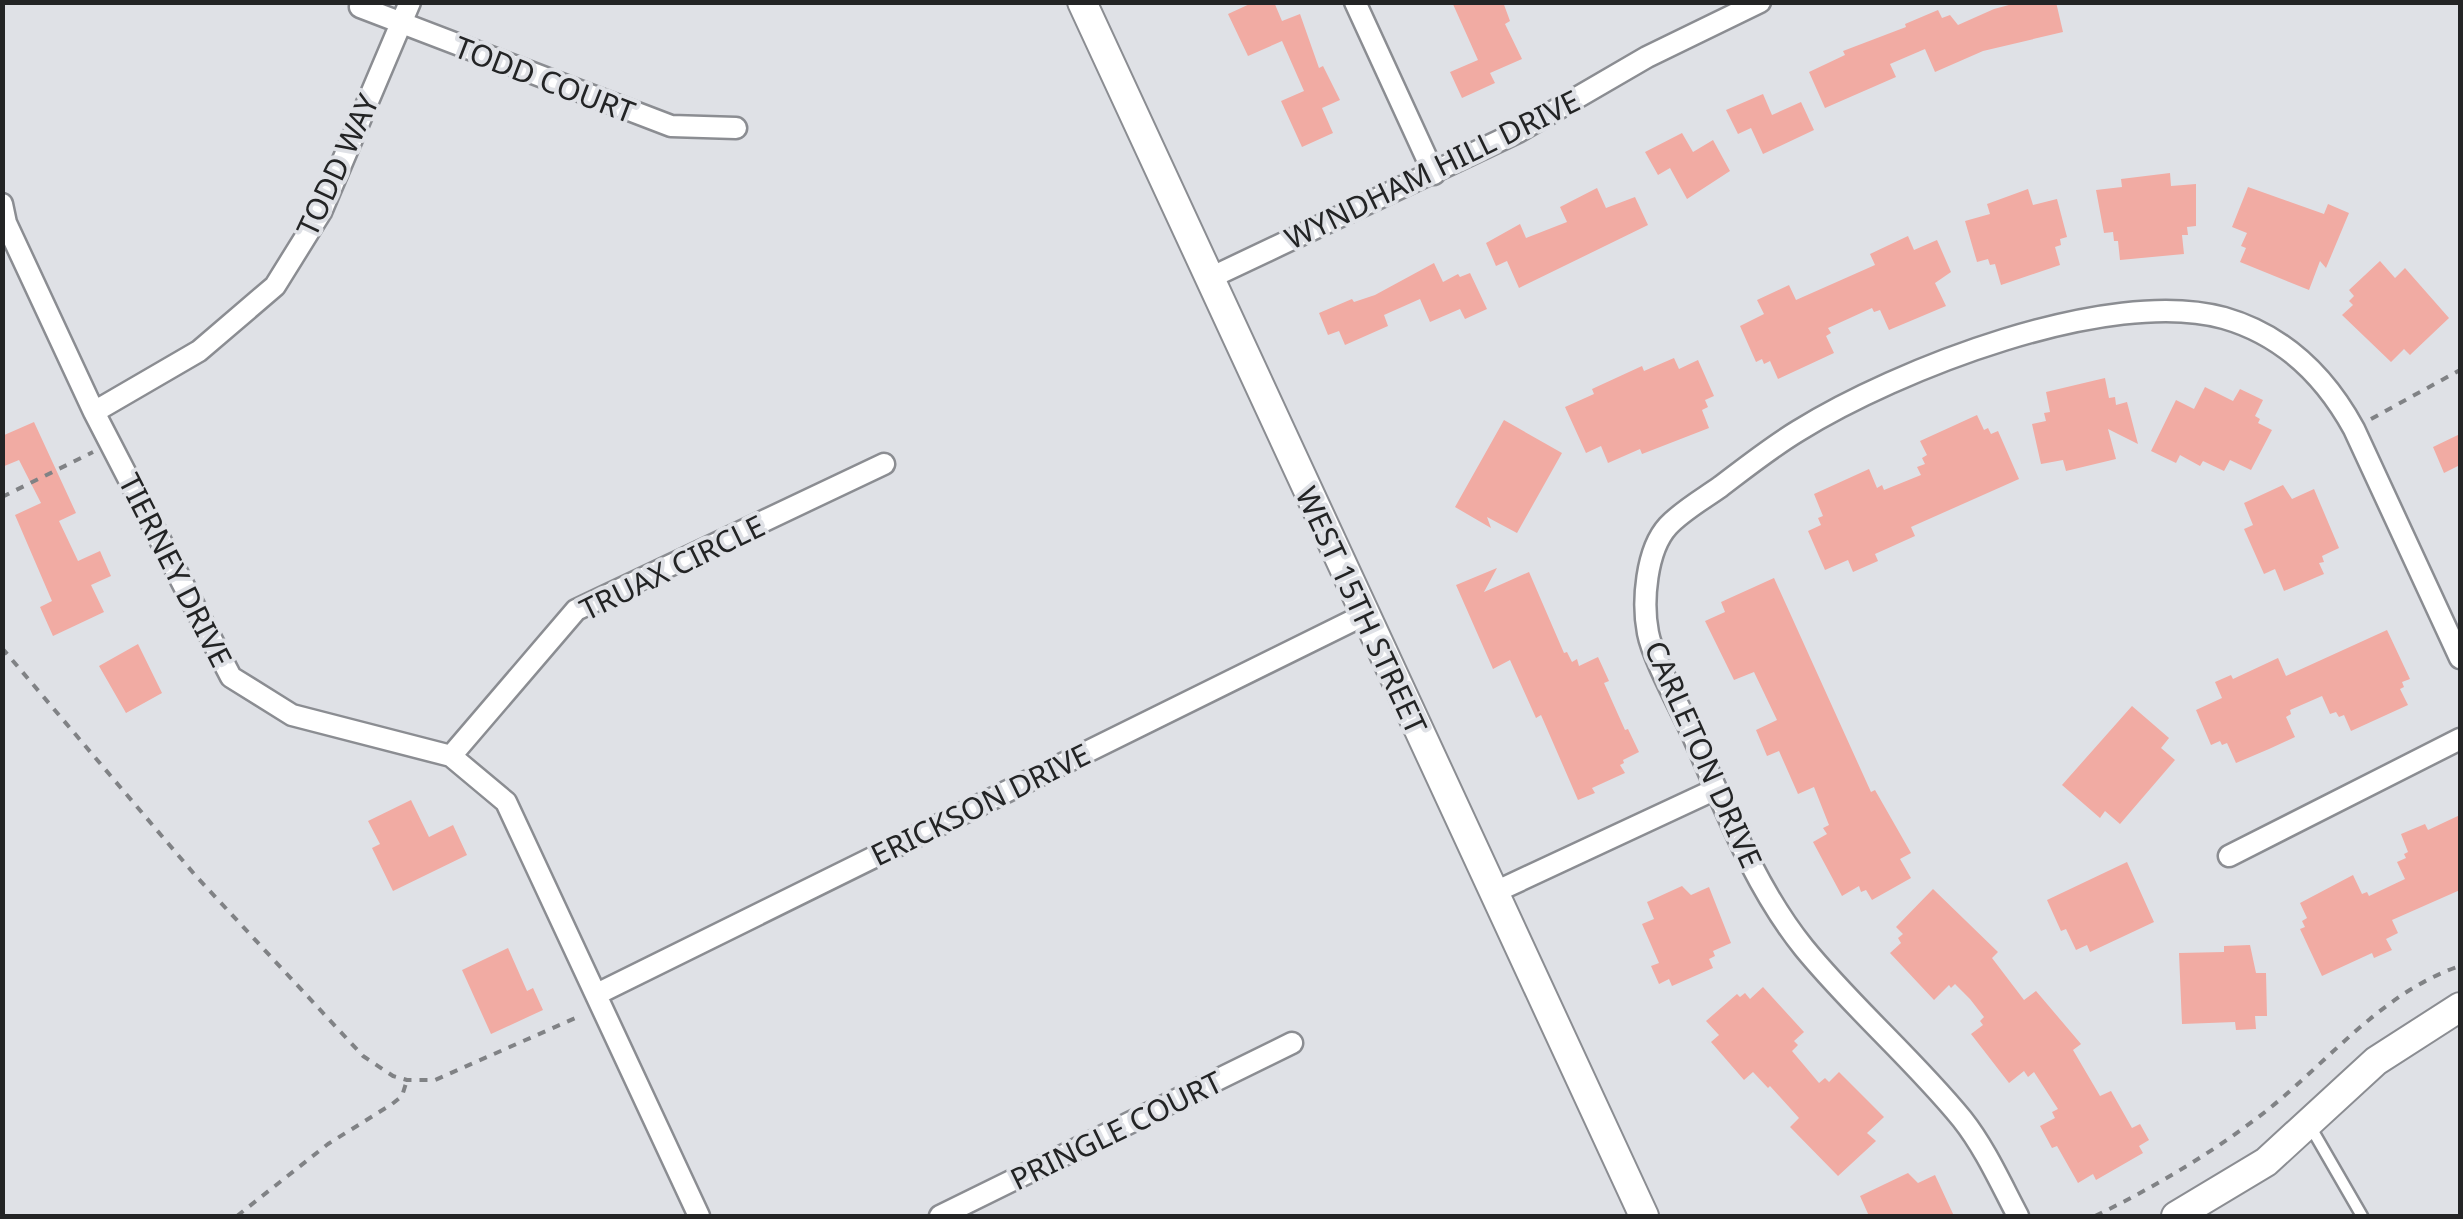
<svg xmlns="http://www.w3.org/2000/svg" width="2463" height="1219" viewBox="0 0 2463 1219" font-family="'Noto Sans',sans-serif">
<style>
.building{fill:#f1aba3}
.lines{fill:none;stroke-linecap:round;stroke-linejoin:round}
.service-casing{stroke:#8b8d92;stroke-width:15}
.minor-casing{stroke:#8b8d92;stroke-width:25}
.tertiary-casing{stroke:#8b8d92;stroke-width:32}
.path{stroke:#808285;stroke-width:4;stroke-dasharray:8 8;stroke-linecap:butt}
.service{stroke:#fff;stroke-width:10}
.minor{stroke:#fff;stroke-width:20}
.tertiary{stroke:#fff;stroke-width:28}
.labels{text-anchor:middle;dominant-baseline:central;stroke-width:8;stroke-linejoin:round;paint-order:stroke}
.street-label{font-size:30px;fill:#232425;stroke:#dfe1e6}
</style>
<rect width="100%" height="100%" fill="#dfe1e6"/>
<path class="building" d="M 1254,2 L 1274,2 L 1282,21 L 1300,14 L 1319,68 L 1323,66 L 1340,100 L 1322,108 L 1333,133 L 1302,147 L 1281,101 L 1304,91 L 1282,41 L 1248,56 L 1228,14 Z
M 1452,2 L 1503,2 L 1510,21 L 1505,24 L 1522,59 L 1490,73 L 1495,83 L 1462,98 L 1450,72 L 1478,60 Z
M 2020,2 L 2056,2 L 2063,32 L 1983,51 L 1935,72 L 1925,49 L 1890,64 L 1896,77 L 1825,108 L 1809,72 L 1845,55 L 1843,51 L 1906,27 L 1905,24 L 1938,10 L 1942,18 L 1950,15 L 1958,25 L 1994,9 Z
M 1763,94 L 1772,115 L 1801,102 L 1814,130 L 1763,154 L 1751,128 L 1738,134 L 1726,110 Z
M 1682,133 L 1693,152 L 1713,140 L 1730,171 L 1687,199 L 1670,168 L 1658,175 L 1645,152 Z
M 2170,173 L 2171,186 L 2196,184 L 2196,226 L 2187,227 L 2188,235 L 2182,235 L 2184,254 L 2120,260 L 2118,241 L 2114,241 L 2113,232 L 2104,233 L 2096,190 L 2122,187 L 2121,179 Z
M 2248,187 L 2324,214 L 2328,204 L 2349,213 L 2326,268 L 2320,261 L 2309,290 L 2240,262 L 2246,248 L 2241,246 L 2247,233 L 2232,227 Z
M 1597,188 L 1606,208 L 1635,197 L 1648,225 L 1519,288 L 1507,261 L 1496,266 L 1486,243 L 1520,224 L 1526,238 L 1567,222 L 1560,207 Z
M 2028,189 L 2033,205 L 2057,199 L 2067,237 L 2060,239 L 2061,245 L 2055,247 L 2060,265 L 2001,285 L 1995,264 L 1990,265 L 1988,259 L 1977,262 L 1965,221 L 1990,214 L 1987,204 Z
M 1908,236 L 1914,250 L 1937,240 L 1951,272 L 1935,283 L 1946,306 L 1889,330 L 1880,310 L 1874,312 L 1872,308 L 1828,328 L 1831,333 L 1826,336 L 1834,353 L 1778,379 L 1770,361 L 1764,364 L 1762,359 L 1756,362 L 1740,326 L 1764,314 L 1757,300 L 1789,285 L 1796,300 L 1875,265 L 1870,254 Z
M 2380,261 L 2395,278 L 2405,268 L 2449,318 L 2410,355 L 2404,349 L 2391,362 L 2342,315 L 2353,305 L 2349,301 L 2354,296 L 2349,290 Z
M 1434,263 L 1443,282 L 1458,274 L 1460,277 L 1470,273 L 1487,309 L 1465,319 L 1460,309 L 1430,322 L 1420,299 L 1384,315 L 1388,326 L 1345,345 L 1339,331 L 1328,335 L 1319,313 L 1352,299 L 1354,302 L 1375,295 Z
M 1674,358 L 1679,369 L 1698,360 L 1714,396 L 1705,400 L 1708,407 L 1702,410 L 1709,428 L 1642,454 L 1640,449 L 1608,463 L 1601,446 L 1586,453 L 1565,407 L 1594,394 L 1592,389 L 1642,366 L 1644,371 Z
M 2105,378 L 2109,398 L 2115,397 L 2116,405 L 2127,402 L 2138,444 L 2108,429 L 2116,459 L 2066,471 L 2063,460 L 2041,464 L 2032,424 L 2046,421 L 2044,413 L 2050,412 L 2046,392 Z
M 2205,387 L 2233,401 L 2240,389 L 2263,400 L 2255,416 L 2260,419 L 2258,423 L 2272,430 L 2251,470 L 2230,460 L 2224,471 L 2203,461 L 2200,466 L 2180,455 L 2176,463 L 2151,451 L 2176,400 L 2194,409 Z
M 1977,415 L 1984,430 L 1988,428 L 1991,434 L 1998,431 L 2019,479 L 1911,527 L 1915,536 L 1875,554 L 1878,561 L 1853,572 L 1848,560 L 1825,570 L 1808,531 L 1821,525 L 1818,518 L 1823,516 L 1814,494 L 1869,469 L 1877,488 L 1882,485 L 1884,490 L 1921,475 L 1917,467 L 1925,464 L 1922,458 L 1927,455 L 1920,441 Z
M 1504,420 L 1562,453 L 1517,533 L 1487,517 L 1491,528 L 1455,507 Z
M 34,422 L 76,513 L 59,521 L 78,561 L 100,551 L 111,576 L 91,585 L 104,612 L 53,636 L 40,607 L 52,601 L 15,515 L 41,503 L 19,460 L 2,467 L 2,436 Z
M 2460,434 L 2460,465 L 2444,473 L 2433,447 Z
M 2283,485 L 2292,499 L 2314,489 L 2339,548 L 2322,556 L 2324,562 L 2319,563 L 2324,574 L 2284,591 L 2275,569 L 2264,574 L 2244,529 L 2253,525 L 2244,503 Z
M 1497,568 L 1484,592 L 1529,572 L 1564,653 L 1567,652 L 1572,662 L 1577,659 L 1579,666 L 1598,657 L 1609,681 L 1604,683 L 1625,730 L 1628,729 L 1639,752 L 1623,760 L 1624,763 L 1620,765 L 1625,773 L 1592,788 L 1595,793 L 1578,800 L 1541,715 L 1536,718 L 1510,660 L 1493,669 L 1456,585 Z
M 1774,578 L 1871,792 L 1875,790 L 1911,853 L 1900,859 L 1911,878 L 1872,900 L 1866,890 L 1861,892 L 1859,886 L 1842,896 L 1813,842 L 1827,834 L 1823,828 L 1829,825 L 1814,787 L 1798,794 L 1779,751 L 1767,756 L 1756,730 L 1777,720 L 1754,672 L 1734,680 L 1705,621 L 1725,612 L 1721,602 Z
M 2387,630 L 2410,679 L 2402,682 L 2404,687 L 2400,689 L 2408,705 L 2351,731 L 2344,715 L 2339,717 L 2336,712 L 2330,714 L 2322,696 L 2290,710 L 2291,714 L 2286,717 L 2295,737 L 2269,749 L 2236,763 L 2227,743 L 2222,745 L 2220,741 L 2211,745 L 2196,710 L 2222,698 L 2215,682 L 2231,675 L 2233,679 L 2278,658 L 2286,676 Z
M 138,644 L 162,693 L 126,713 L 99,666 Z
M 2132,706 L 2169,738 L 2161,748 L 2175,760 L 2120,824 L 2105,811 L 2100,818 L 2062,785 Z
M 411,800 L 429,837 L 453,825 L 467,855 L 393,891 L 372,848 L 380,844 L 368,821 Z
M 2460,815 L 2460,890 L 2392,920 L 2398,933 L 2386,939 L 2392,950 L 2374,958 L 2372,953 L 2322,976 L 2300,929 L 2305,927 L 2302,921 L 2307,918 L 2300,903 L 2353,875 L 2362,894 L 2367,892 L 2369,896 L 2405,879 L 2397,862 L 2406,858 L 2404,854 L 2408,852 L 2401,834 L 2425,824 L 2428,830 Z
M 2127,862 L 2154,922 L 2090,952 L 2087,945 L 2076,950 L 2066,929 L 2061,931 L 2047,900 Z
M 1682,886 L 1691,895 L 1709,887 L 1731,943 L 1713,951 L 1715,956 L 1709,959 L 1713,968 L 1672,986 L 1669,979 L 1659,984 L 1651,966 L 1659,963 L 1642,924 L 1654,919 L 1647,902 Z
M 1933,889 L 1998,952 L 1992,958 L 2024,1000 L 2036,991 L 2081,1044 L 2073,1050 L 2100,1096 L 2111,1091 L 2132,1128 L 2140,1124 L 2149,1140 L 2139,1146 L 2143,1153 L 2096,1180 L 2093,1174 L 2078,1183 L 2057,1146 L 2052,1148 L 2040,1126 L 2055,1118 L 2052,1112 L 2058,1109 L 2034,1072 L 2028,1077 L 2024,1071 L 2009,1083 L 1971,1034 L 1983,1025 L 1980,1021 L 1984,1017 L 1970,999 L 1955,984 L 1951,988 L 1949,985 L 1934,1000 L 1890,953 L 1901,943 L 1898,938 L 1903,934 L 1896,927 Z
M 2250,945 L 2256,973 L 2266,973 L 2267,1016 L 2255,1016 L 2256,1029 L 2236,1030 L 2235,1022 L 2182,1024 L 2179,953 L 2224,952 L 2224,946 Z
M 508,948 L 527,991 L 533,988 L 543,1010 L 491,1034 L 462,970 Z
M 1763,987 L 1804,1032 L 1794,1041 L 1798,1045 L 1792,1051 L 1819,1083 L 1825,1078 L 1829,1082 L 1839,1072 L 1884,1117 L 1867,1133 L 1876,1141 L 1838,1176 L 1790,1127 L 1799,1118 L 1770,1086 L 1768,1088 L 1753,1072 L 1744,1080 L 1711,1042 L 1719,1035 L 1706,1021 L 1737,994 L 1740,997 L 1745,993 L 1750,999 Z
M 1908,1173 L 1918,1183 L 1935,1175 L 1954,1216 L 1869,1216 L 1860,1196 Z"/>
<g class="lines">
<g class="service-casing">
<path id="service" d="M 2310,1126 L 2362,1216"/>
</g>
<g class="minor-casing">
<path id="minor" d="M 1355,2 L 1434,174
M 360,7 L 671,126 L 736,128
M 2,204 L 6,223 L 94,412 L 231,677 L 292,715 L 451,756 L 506,802 L 699,1216
M 1210,278 L 1518,132 L 1647,57 L 1760,2
M 94,412 L 199,351 L 275,286 L 321,212 L 410,2
M 451,756 L 576,610 L 884,464
M 2229,856 L 2460,739
M 1493,893 L 1716,789
M 597,994 L 1364,615
M 940,1216 L 1292,1043
M 2018,1216 C 2001,1184 1985,1148 1962,1119 C 1913,1059 1853,1008 1804,948 C 1754,886 1725,808 1693,736 C 1681,709 1653,659 1648,633 C 1642,602 1646,550 1668,526 C 1682,511 1703,499 1720,487 C 1745,468 1770,448 1798,431 C 1896,370 2109,286 2224,318 C 2283,335 2325,376 2354,429 L 2460,658"/>
</g>
<g class="tertiary-casing">
<path id="tertiary" d="M 1082,2 L 1644,1216
M 2176,1216 L 2266,1162 L 2376,1061 L 2460,1007"/>
</g>
<path class="path" d="M 2371,419 L 2460,370
M 2,497 L 93,452
M 2,648 L 195,875 L 363,1056 L 393,1076 L 407,1080 L 435,1080 L 580,1016
M 237,1216 L 328,1144 L 392,1104 L 402,1096 L 407,1080
M 2095,1216 C 2155,1187 2212,1153 2265,1112 C 2328,1062 2382,992 2460,966"/>
<use href="#service" class="service"/>
<use href="#minor" class="minor"/>
<use href="#tertiary" class="tertiary"/>
</g>
<g class="labels">
<g class="street-label">
<text transform="translate(545 79) rotate(21)">TODD COURT</text>
<text transform="translate(337 165) rotate(-65)">TODD WAY</text>
<text transform="translate(1432 169) rotate(-26)">WYNDHAM HILL DRIVE</text>
<text transform="translate(672 567) rotate(-26)">TRUAX CIRCLE</text>
<text transform="translate(176 570) rotate(63)">TIERNEY DRIVE</text>
<text transform="translate(1362 610) rotate(65)">WEST 15TH STREET</text>
<text transform="translate(1704 754) rotate(66)">CARLETON DRIVE</text>
<text transform="translate(980 804) rotate(-26)">ERICKSON DRIVE</text>
<text transform="translate(1116 1130) rotate(-26)">PRINGLE COURT</text>
</g>
</g>
<rect width="2463" height="1219" fill="none" stroke="#232425" stroke-width="10"/>
</svg>
